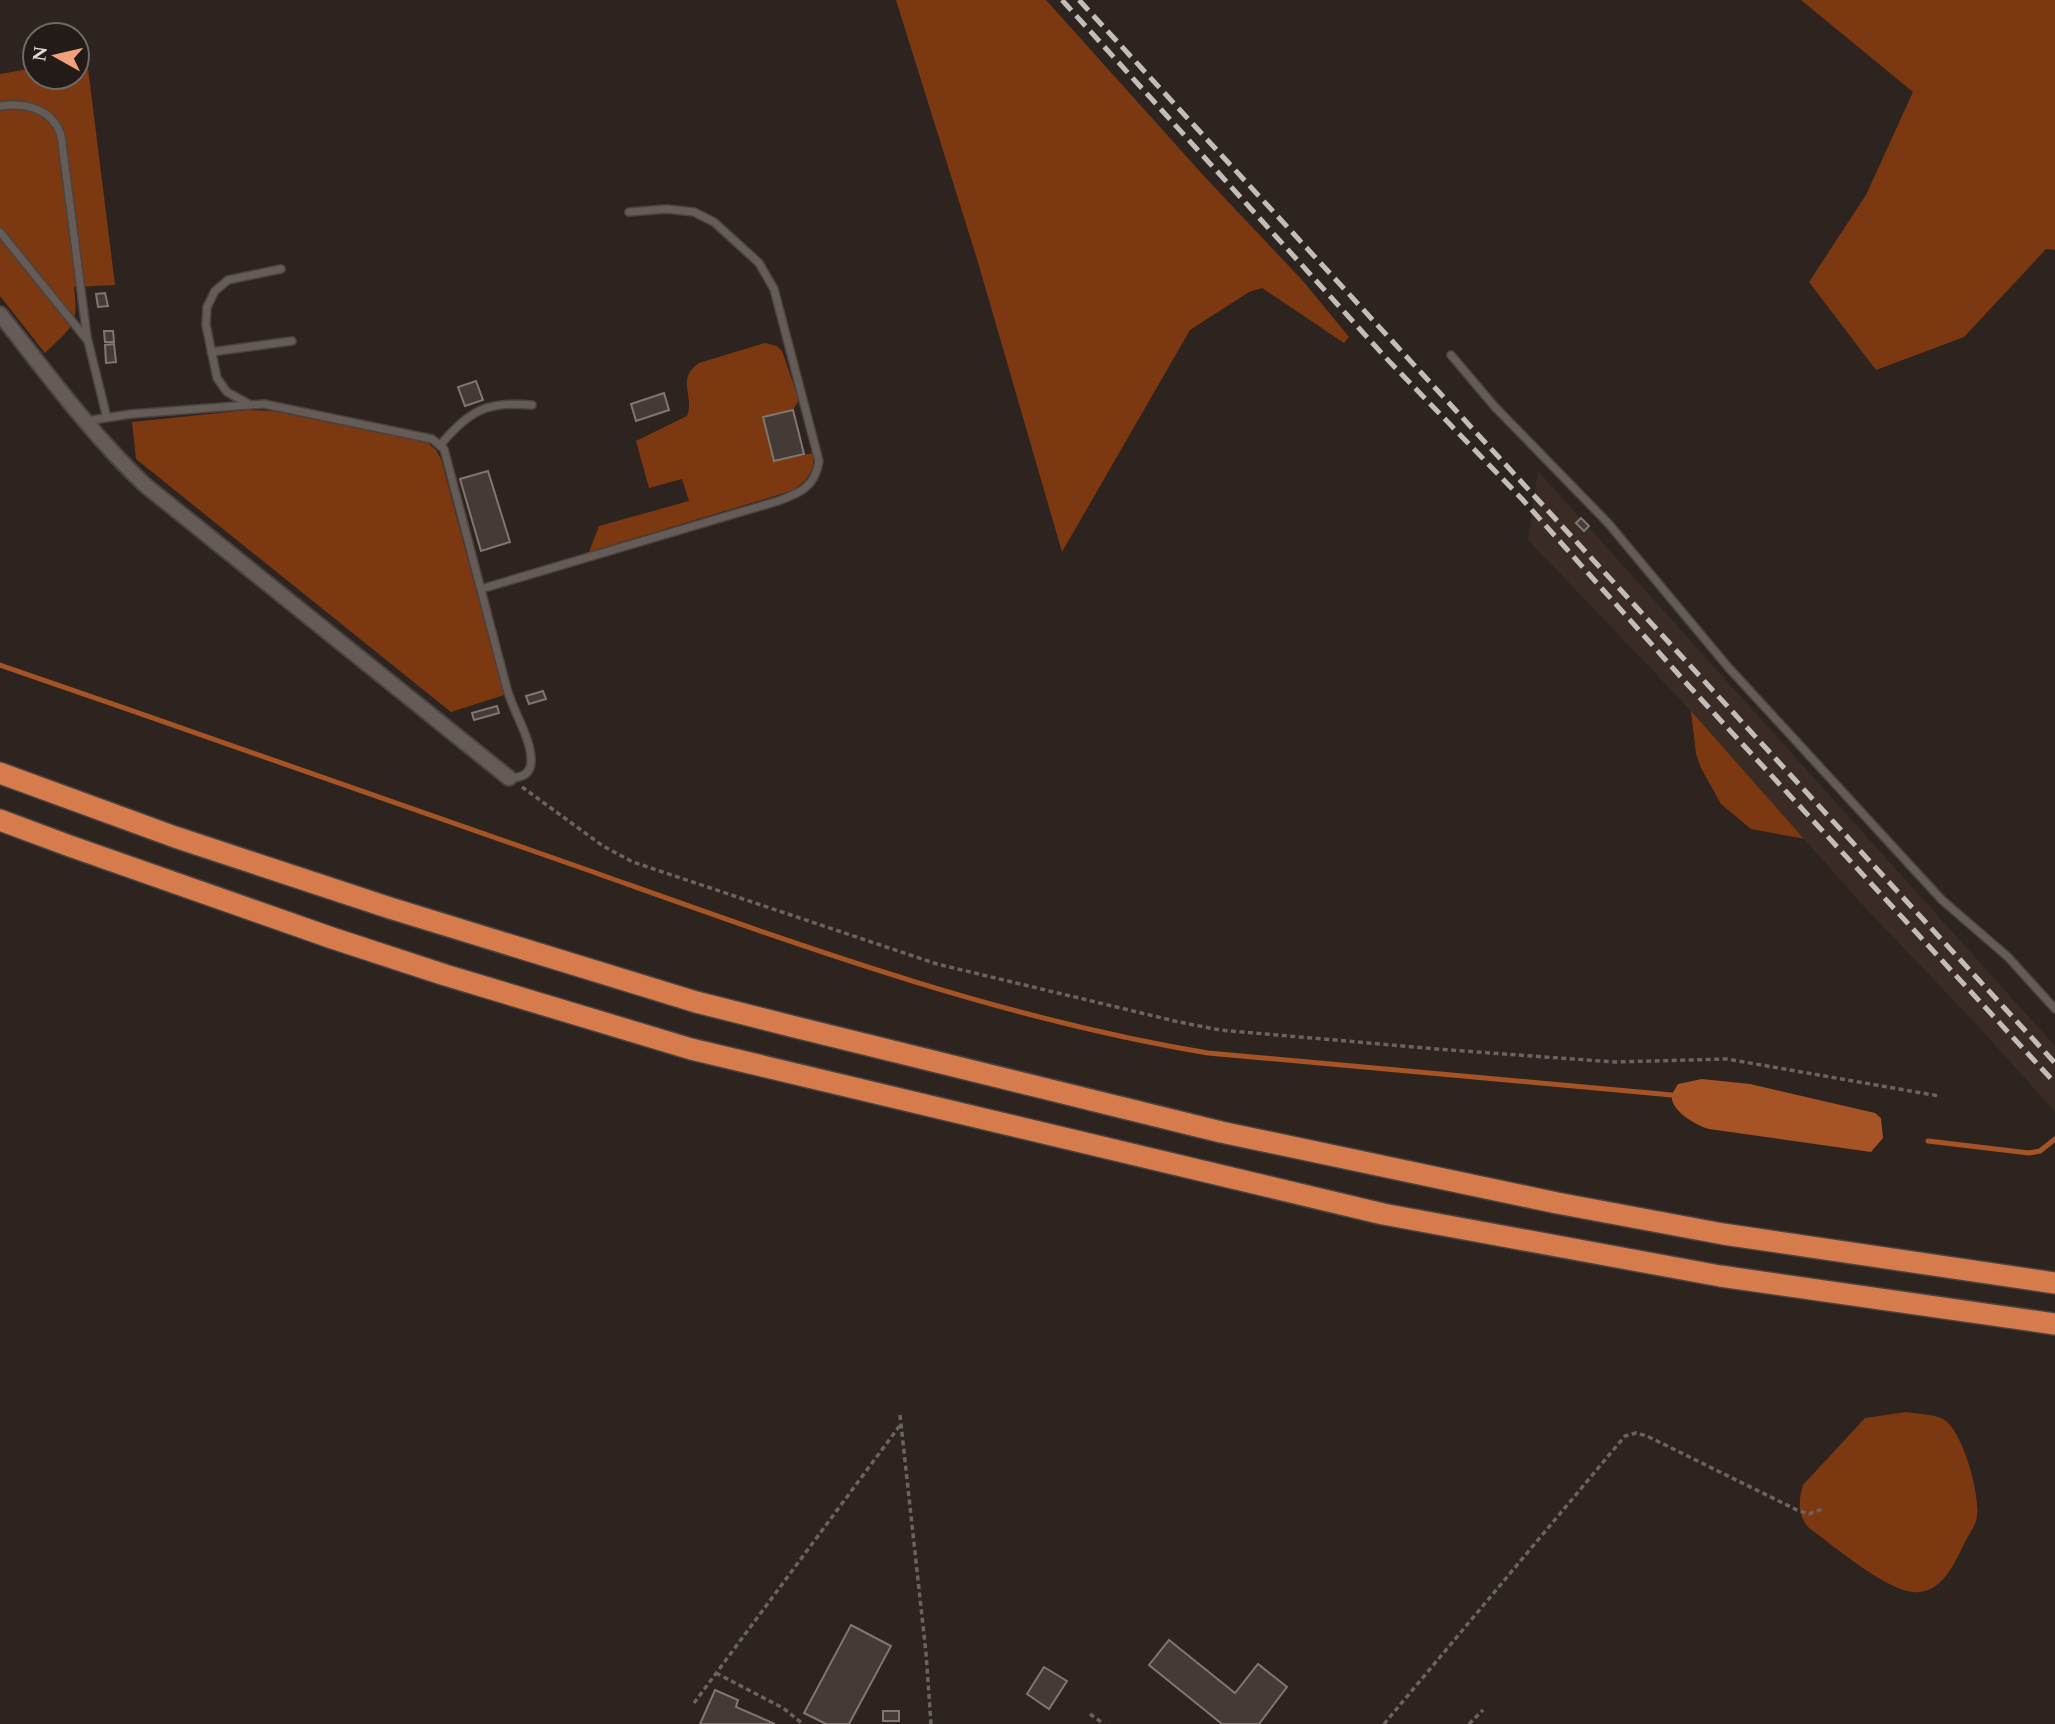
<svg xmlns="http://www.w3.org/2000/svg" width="2055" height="1724" viewBox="0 0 2055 1724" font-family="Spectral,serif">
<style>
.built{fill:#3a2c25}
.green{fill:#7c3811}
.water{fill:#a65326}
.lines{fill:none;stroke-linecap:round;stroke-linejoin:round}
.stream{stroke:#a65326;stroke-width:5}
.building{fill:#443b36;stroke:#807671;stroke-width:2}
.service-casing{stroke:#4a4340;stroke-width:10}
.minor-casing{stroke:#4a4340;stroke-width:18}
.motorway-casing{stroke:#4a4340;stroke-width:24}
.path{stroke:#6b635f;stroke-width:3.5;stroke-dasharray:5 3.5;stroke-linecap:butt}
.service{stroke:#665c57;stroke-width:7}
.minor{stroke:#665c57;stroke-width:14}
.motorway{stroke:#d67b4c;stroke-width:21}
.rail{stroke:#c3bdba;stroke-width:5;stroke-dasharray:14 7;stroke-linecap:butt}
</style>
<rect width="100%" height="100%" fill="#2d2420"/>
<path class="built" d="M 1538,471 L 2055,1046 L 2055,1112 L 1978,1026 L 1860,902 L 1677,696 L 1528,540 Z"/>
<path class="green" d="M 896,0 L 1046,0 L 1203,175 L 1303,281 L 1349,337 L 1344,343 L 1262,288 L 1249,292 L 1190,330 L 1062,552 L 977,259 Z
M 1801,0 L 2055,0 L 2055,250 L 2046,249 L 1964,337 L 1876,370 L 1809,282 L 1866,195 L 1913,92 Z
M 87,60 L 115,285 L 74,287 C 79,326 72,327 45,353 L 0,296 L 0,74 L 35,68 L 35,77 L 77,77 L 77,61 Z
M 765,343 L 777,346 L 782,351 L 799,400 L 793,410 L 763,418 L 774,461 L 813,453 C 816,471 806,482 791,491 L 589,552 L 599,526 L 689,501 L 682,479 L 649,488 L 636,441 L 687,416 C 695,395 675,380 699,363 Z
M 248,410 L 273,411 L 428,443 L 436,450 L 441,459 L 504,695 L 451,712 L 136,459 L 132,422 Z
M 1691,711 L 1804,839 L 1805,839 L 1751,829 L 1721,804 L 1701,768 L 1696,754 Z
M 1906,1412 C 1918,1414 1933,1414 1943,1419 C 1963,1430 1980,1495 1977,1516 C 1976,1525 1970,1533 1966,1540 C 1955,1562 1942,1595 1913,1592 C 1884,1589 1834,1546 1809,1528 C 1798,1516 1798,1501 1803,1485 L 1865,1418 Z"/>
<path class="water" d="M 1702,1079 L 1750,1084 L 1875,1113 L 1881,1118 L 1883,1138 L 1871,1152 L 1709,1129 C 1697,1126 1669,1110 1672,1095 C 1673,1091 1676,1088 1678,1084 Z"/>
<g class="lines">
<path class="stream" d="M 0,665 C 193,732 386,798 579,867 C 785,940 991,1017 1208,1053 L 1672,1095
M 1928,1141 L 2029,1153 L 2040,1151 L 2055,1139"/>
</g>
<path class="building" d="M 105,293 L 108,306 L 98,307 L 96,294 Z
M 104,331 L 113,331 L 114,342 L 105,342 Z
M 114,344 L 116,362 L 106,363 L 105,345 Z
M 476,381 L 483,400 L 465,406 L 458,387 Z
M 664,393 L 669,410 L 636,421 L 631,404 Z
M 793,410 L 804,454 L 774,461 L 763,417 Z
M 488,471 L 510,542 L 481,551 L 460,479 Z
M 1581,518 L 1589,526 L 1584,531 L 1576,523 Z
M 543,691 L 546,699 L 529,704 L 526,696 Z
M 497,706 L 499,713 L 474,720 L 472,713 Z
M 851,1625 L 891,1646 L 849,1724 L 826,1724 L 804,1713 Z
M 1169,1640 L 1235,1693 L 1258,1664 L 1287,1687 L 1259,1724 L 1222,1724 L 1149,1665 Z
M 1044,1667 L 1067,1681 L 1049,1709 L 1027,1694 Z
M 715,1690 L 738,1700 L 736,1707 L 775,1724 L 700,1724 Z
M 883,1711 L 899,1711 L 899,1721 L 883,1721 Z"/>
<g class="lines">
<g class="service-casing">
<path id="service" d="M 0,106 C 26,102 52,109 61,135 L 87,337 L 107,418
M 0,232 L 88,341
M 211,352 L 292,341
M 1451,355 L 1495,407 L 1608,523 L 1728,667 L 1942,900 L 2008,957 L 2055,1009
M 247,403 L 227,392 L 217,378 L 206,325 L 207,307 L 215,291 L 228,280 L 281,269
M 86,421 L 131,414 L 264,404 L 432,439 L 444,449 C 465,529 486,609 507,689 C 513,711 532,740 531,761 C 531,775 520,778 509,778
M 441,444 C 470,410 487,401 532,405
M 481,589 L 778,501 C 800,493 815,487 819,461 L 774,289 L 759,263 L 714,222 L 694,212 L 667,209 L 629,212"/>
</g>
<g class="minor-casing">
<path id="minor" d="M 0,314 C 46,372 91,434 145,485 L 509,778"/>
</g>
<g class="motorway-casing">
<path id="motorway" d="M 0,773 L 175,837 L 390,908 L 696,1002 L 787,1025 L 1221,1132 L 1557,1203 L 1723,1234 L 2055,1283
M 0,820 L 67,845 L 332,938 L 445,975 L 691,1049 L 1383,1214 L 1720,1276 L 2055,1324"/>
</g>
<path class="path" d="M 522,787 L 603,846 L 633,862 L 937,964 L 1179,1022 L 1220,1030 L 1437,1049 L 1614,1062 L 1727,1059 L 1939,1096
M 900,1415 L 926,1653 L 931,1724
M 716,1673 L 783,1708 L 803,1724
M 694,1703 L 901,1424
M 1090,1714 L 1104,1724
M 1384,1724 L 1625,1436 L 1636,1433 L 1647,1436 L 1797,1510 L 1809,1514 L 1823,1509
M 1469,1724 L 1483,1710"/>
<use href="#service" class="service"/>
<use href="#minor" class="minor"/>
<use href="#motorway" class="motorway"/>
<path class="rail" d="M 1062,0 L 1386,358 L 1522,499 L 1688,685 L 2055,1083
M 1079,0 L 2055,1063"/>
</g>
<g transform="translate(56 56) rotate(278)"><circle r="33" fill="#231b17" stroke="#6f6864" stroke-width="2"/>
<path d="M0-5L12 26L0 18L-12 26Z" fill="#f1a27b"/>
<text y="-10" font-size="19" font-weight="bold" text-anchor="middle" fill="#e1dbd8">N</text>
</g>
</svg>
